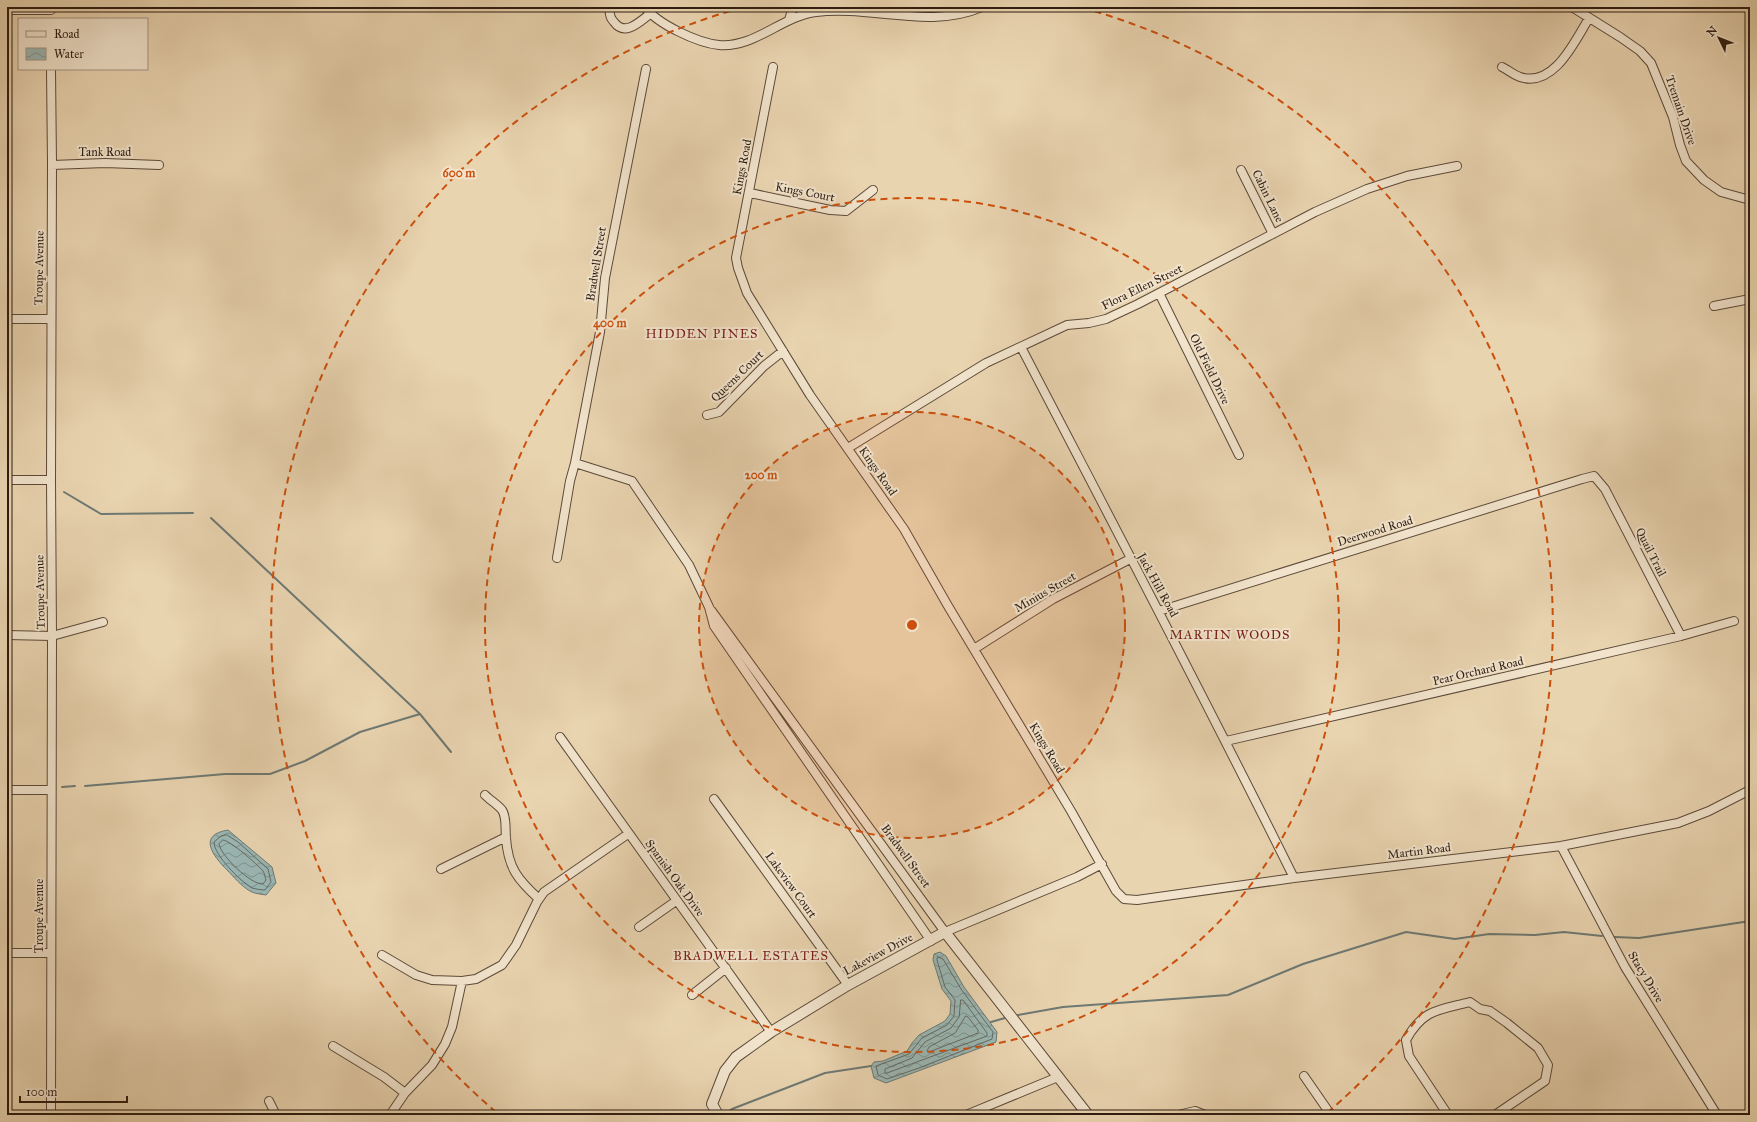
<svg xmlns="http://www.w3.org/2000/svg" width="1757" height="1122" viewBox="0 0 1757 1122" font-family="'IM FELL Great Primer',serif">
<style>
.water{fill:url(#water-waves);stroke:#6e7973}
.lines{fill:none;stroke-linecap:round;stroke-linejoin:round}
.shore{stroke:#646a62;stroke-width:1}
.stream{stroke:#6e7973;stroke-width:2}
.minor-casing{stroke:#5c4a39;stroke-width:10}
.tertiary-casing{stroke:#5c4a39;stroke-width:12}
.minor{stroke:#f1e3cc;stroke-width:8}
.tertiary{stroke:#f1e3cc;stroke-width:10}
.ring{fill:none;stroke:#cc500d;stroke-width:2;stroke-dasharray:7 5}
.labels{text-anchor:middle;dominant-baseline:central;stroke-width:4;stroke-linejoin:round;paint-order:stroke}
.street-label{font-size:12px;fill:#2d1c11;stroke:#f1e3cc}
.neighbourhood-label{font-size:13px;letter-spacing:1px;fill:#7a1f14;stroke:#f1e3cc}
.centre{fill:#cc500d;stroke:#f1e3cc;stroke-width:2}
.ring-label{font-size:12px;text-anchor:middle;font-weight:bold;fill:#cc500d;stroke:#f1e3cc;stroke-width:4;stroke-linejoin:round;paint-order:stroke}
</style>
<defs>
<pattern id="water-waves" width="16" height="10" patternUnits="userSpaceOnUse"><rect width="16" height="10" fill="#9ab7b4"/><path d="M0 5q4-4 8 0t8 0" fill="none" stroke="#7e9491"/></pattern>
</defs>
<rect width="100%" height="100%" fill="#e9d4b0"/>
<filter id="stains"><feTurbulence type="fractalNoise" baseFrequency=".005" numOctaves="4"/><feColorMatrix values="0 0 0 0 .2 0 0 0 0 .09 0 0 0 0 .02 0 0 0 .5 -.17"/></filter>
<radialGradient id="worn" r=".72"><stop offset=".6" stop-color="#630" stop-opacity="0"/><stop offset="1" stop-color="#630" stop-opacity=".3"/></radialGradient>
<path class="water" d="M 228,830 L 272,867 L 276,883 L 266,895 C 261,894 255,894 250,891 C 241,886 234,877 227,870 C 213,856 197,835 228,830 Z
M 940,952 L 946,956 L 964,987 L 997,1032 L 996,1042 L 886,1083 L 874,1078 L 871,1066 L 874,1062 L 883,1061 L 907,1051 L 912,1043 L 919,1035 L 945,1021 L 950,1014 L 951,1001 L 942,989 L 933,960 L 934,954 Z"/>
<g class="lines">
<path class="shore" d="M 227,835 L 238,842 L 268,869 L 271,882 L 265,890 C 261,890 256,889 252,888 C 240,881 214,855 214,842 L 221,836 Z
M 223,840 C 230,840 258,865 263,871 C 265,874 265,878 266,880 L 263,884 C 251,885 220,855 219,844 Z
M 938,957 L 943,959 L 961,989 L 993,1032 L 992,1039 L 919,1068 L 887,1079 L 878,1075 L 876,1066 L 909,1054 L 922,1038 L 947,1025 L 954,1016 L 955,1000 L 945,987 L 937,960 Z
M 961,1000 L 963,1000 L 987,1033 L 987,1036 L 887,1073 L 885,1073 L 885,1069 L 912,1058 L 925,1042 L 951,1028 L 959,1017 Z
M 966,1016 L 968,1017 L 978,1030 L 978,1033 L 929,1052 L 927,1051 L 929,1047 L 955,1033 Z"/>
<path class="stream" d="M 64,492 L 101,514 L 193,513
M 211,518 L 420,714 L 451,752
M 85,786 L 225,774 L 270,774 L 305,761 L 360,732 L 420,714
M 62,787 L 75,786
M 1615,937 L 1639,938 L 1750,921
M 1018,1015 L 1063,1007 L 1228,995 L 1303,964 L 1406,932 L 1455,939 L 1489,934 L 1535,935 L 1564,932 L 1602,936
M 991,1022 L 1005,1018
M 725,1114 L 732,1109 L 825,1073 L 871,1066"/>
<g class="minor-casing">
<path id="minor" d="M 610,7 C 609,13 610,18 614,22 C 625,37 639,22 650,14
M 645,7 C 657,24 698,43 719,45 C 755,48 782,16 816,12 C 871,5 929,30 982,7
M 1572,7 L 1620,37 L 1640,51 L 1651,63 L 1673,117 L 1680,145 L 1686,161 L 1704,180 L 1721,192 L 1750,200
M 7,10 L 51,10
M 789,20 L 793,7
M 773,67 L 736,258 L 738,268 L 747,293 L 810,395 L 904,529 L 948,606 L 1071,811 L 1116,891 L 1124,899 L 1137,900 L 1294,878 L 1561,846 L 1678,823 L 1709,811 L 1750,790
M 1502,67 C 1508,70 1514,75 1520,77 C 1554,88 1575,41 1589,18
M 646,69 L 605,278 L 600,332 L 575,463 L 632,481 L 689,565 L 709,607 L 714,626 L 931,941
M 52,165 L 105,163 L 159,165
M 1241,170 L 1273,234
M 750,193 L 830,210 L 846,211 L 873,190
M 1159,293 L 1239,455
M 1714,306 L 1750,299
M 7,319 L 51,319
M 1021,347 C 1113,524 1206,700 1294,878
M 707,415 L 719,412 L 764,366 L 783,351
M 848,448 L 986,363 L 1067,325 L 1089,323 L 1106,319 L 1138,304 L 1315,212 L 1367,189 L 1407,176 L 1457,166
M 7,480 L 51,480
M 557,558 L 570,481 L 575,463
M 711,610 L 945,932 L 1077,877 L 1102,864
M 1159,611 L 1582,479 L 1594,476 L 1605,489 L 1681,636
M 7,635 L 52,636 L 103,622
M 974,649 L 1053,599 L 1130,559
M 560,737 L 771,1032
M 1226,741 L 1681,636 L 1734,621
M 7,790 L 51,790
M 485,795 C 490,800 498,805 502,810 C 507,817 505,830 506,838 C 508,868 518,880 539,899
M 714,799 L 848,985
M 1561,846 L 1625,967 L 1717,1115
M 441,869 L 506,837
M 639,927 L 676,901
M 7,953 L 51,953
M 382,955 L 416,975 L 432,980 L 462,981 L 476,979 L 502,965 L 516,945 L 537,902 L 544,892 L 628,834
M 692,995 L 726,968
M 333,1046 L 384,1077 L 405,1093
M 1304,1076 L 1331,1115
M 269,1101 L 276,1115
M 51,1115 L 52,636 L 51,480 L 52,165 L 51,69
M 390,1115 L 405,1093 L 432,1065 L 445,1044 L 452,1027 L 462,981
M 966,1115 L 1058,1077
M 1178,1115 L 1195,1111 L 1205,1115
M 1448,1115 L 1409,1056 L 1406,1040 C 1423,1009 1439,1010 1470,1002 L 1480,1009 L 1490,1011 L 1507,1023 L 1538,1048 L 1548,1065 L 1545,1081 L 1495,1115"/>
</g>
<g class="tertiary-casing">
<path id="tertiary" d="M 718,1115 L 712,1104 L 725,1071 L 736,1057 L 771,1032 L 848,985 L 945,932 L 1088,1115"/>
</g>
<use href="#minor" class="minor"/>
<use href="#tertiary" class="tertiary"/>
</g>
<circle cx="912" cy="625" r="213" fill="#cc500d" fill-opacity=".12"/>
<g class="ring">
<circle cx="912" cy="625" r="213"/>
<circle cx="912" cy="625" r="427"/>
<path d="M496 1112A640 640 0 0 1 741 8M1083 8A640 640 0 0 1 1328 1112"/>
</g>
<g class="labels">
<g class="street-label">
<text transform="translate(1681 110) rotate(71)">Tremain Drive</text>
<text x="105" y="152">Tank Road</text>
<text transform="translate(742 167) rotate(-79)">Kings Road</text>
<text transform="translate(805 192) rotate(11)">Kings Court</text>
<text transform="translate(1268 196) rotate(64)">Cabin Lane</text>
<text transform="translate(596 264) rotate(-81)">Bradwell Street</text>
<text transform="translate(39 268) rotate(-89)">Troupe Avenue</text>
<text transform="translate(1142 287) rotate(-26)">Flora Ellen Street</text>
<text transform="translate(1210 369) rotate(64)">Old Field Drive</text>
<text transform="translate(737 376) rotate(-44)">Queens Court</text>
<text transform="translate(878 471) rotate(55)">Kings Road</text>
<text transform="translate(1375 531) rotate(-17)">Deerwood Road</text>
<text transform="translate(1651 552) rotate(63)">Quail Trail</text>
<text transform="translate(1158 585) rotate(61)">Jack Hill Road</text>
<text transform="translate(40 592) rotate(-91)">Troupe Avenue</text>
<text transform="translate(1045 592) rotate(-30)">Minius Street</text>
<text transform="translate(1478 671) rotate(-13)">Pear Orchard Road</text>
<text transform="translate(1047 748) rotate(59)">Kings Road</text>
<text transform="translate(1419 851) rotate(-7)">Martin Road</text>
<text transform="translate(906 856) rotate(54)">Bradwell Street</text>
<text transform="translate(675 878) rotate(54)">Spanish Oak Drive</text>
<text transform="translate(791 885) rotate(54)">Lakeview Court</text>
<text transform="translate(39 916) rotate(-90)">Troupe Avenue</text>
<text transform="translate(878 954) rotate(-28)">Lakeview Drive</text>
<text transform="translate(1646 977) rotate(59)">Stacy Drive</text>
</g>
<g class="neighbourhood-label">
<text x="702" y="334">HIDDEN PINES</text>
<text x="1230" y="635">MARTIN WOODS</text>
<text x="751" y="956">BRADWELL ESTATES</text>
</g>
</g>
<circle cx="912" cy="625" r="6" class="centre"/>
<g class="ring-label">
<text x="459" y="177">600 m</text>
<text x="610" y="327">400 m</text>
<text x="761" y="479">200 m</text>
</g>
<rect width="1757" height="1122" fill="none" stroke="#e9d4b0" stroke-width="24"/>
<rect x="8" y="8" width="1741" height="1106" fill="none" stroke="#2d1c11" stroke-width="2"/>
<rect x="12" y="12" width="1733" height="1098" fill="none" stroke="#2d1c11"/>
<rect x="18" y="18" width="130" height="52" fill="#f1e3cc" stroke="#a39381"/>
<rect x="26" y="31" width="20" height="6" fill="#f1e3cc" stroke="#a39381"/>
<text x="54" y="38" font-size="12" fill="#2d1c11">Road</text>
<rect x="26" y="48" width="20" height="12" fill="url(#water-waves)" stroke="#a39381"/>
<text x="54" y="58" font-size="12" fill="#2d1c11">Water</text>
<g transform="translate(1719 38) rotate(313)" stroke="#f1e3cc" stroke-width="3" paint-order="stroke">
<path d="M0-3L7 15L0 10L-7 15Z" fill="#2d1c11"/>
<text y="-6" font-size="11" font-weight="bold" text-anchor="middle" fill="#2d1c11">N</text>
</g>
<path d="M20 1096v6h107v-6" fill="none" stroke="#2d1c11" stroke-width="2"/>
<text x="26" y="1096" font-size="12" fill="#2d1c11" stroke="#f1e3cc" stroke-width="3" paint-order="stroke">100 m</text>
<rect width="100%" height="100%" filter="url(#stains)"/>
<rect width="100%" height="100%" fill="url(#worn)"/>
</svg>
